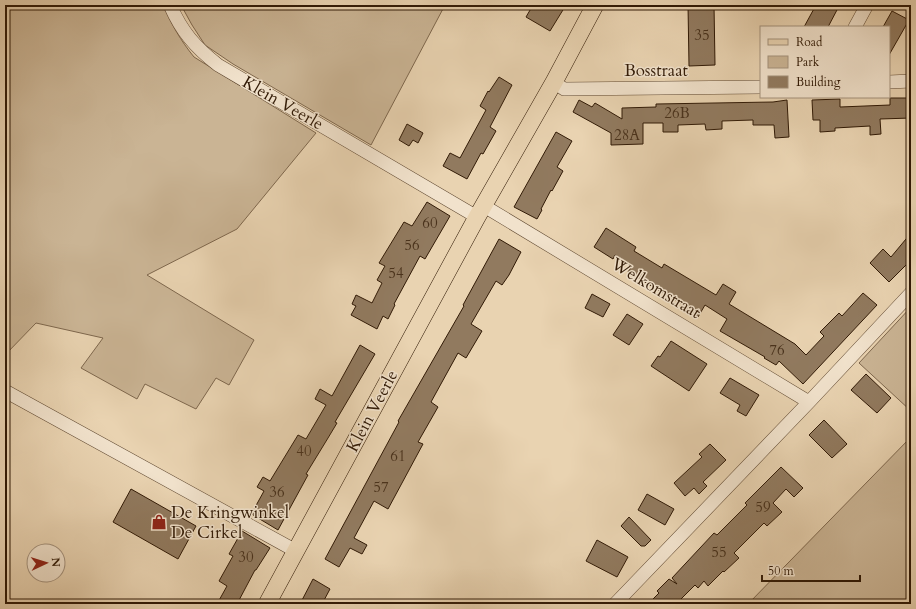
<svg xmlns="http://www.w3.org/2000/svg" width="916" height="609" viewBox="0 0 916 609" font-family="Cardo,serif">
<style>
.green{fill:#cab494;stroke:#7e674d}
.building{fill:#917a5f;stroke:#311a06}
.lines{fill:none;stroke-linecap:round;stroke-linejoin:round}
.minor-casing{stroke:#5f4831;stroke-width:14}
.major-casing{stroke:#311a06;stroke-width:18}
.minor{stroke:#f1e2cc;stroke-width:13}
.major{stroke:#e9d3b1;stroke-width:17}
.labels{text-anchor:middle;dominant-baseline:central;stroke-width:3;stroke-linejoin:round;paint-order:stroke}
.number-label{font-size:15px;fill:#49321c}
.street-label{font-size:17px;fill:#311a06;stroke:#f1e2cc}
.poi-label{font-size:17px;fill:#311a06;stroke:#f1e2cc;text-anchor:start}
</style>
<rect width="100%" height="100%" fill="#e9d3b1"/>
<filter id="stains"><feTurbulence type="fractalNoise" baseFrequency=".005" numOctaves="4"/><feColorMatrix values="0 0 0 0 .2 0 0 0 0 .09 0 0 0 0 .02 0 0 0 .5 -.17"/></filter>
<radialGradient id="worn" r=".72"><stop offset=".6" stop-color="#630" stop-opacity="0"/><stop offset="1" stop-color="#630" stop-opacity=".3"/></radialGradient>
<path class="green" d="M 5,5 L 163,5 C 171,24 181,41 194,57 L 316,133 L 237,229 L 147,275 L 254,340 L 229,385 L 216,378 L 196,409 L 145,384 L 137,399 L 81,368 L 103,338 L 36,323 L 5,355 Z
M 181,5 L 445,5 L 371,145 L 233,64 L 205,45 L 192,25 Z
M 911,307 L 911,411 L 859,363 Z
M 911,437 L 911,604 L 748,604 Z"/>
<path class="building" d="M 533,5 L 566,5 L 550,31 L 526,17 Z
M 688,5 L 714,5 L 715,65 L 689,66 Z
M 816,5 L 832,5 L 838,8 L 828,27 L 804,27 Z
M 892,11 L 909,20 L 889,55 L 889,27 L 883,27 Z
M 499,77 L 512,85 L 490,127 L 496,131 L 483,154 L 481,153 L 467,179 L 443,166 L 450,153 L 460,158 L 486,110 L 480,106 L 488,91 L 489,92 Z
M 890,98 L 911,98 L 911,118 L 880,119 L 881,134 L 870,135 L 870,126 L 835,128 L 835,131 L 820,132 L 820,120 L 813,120 L 812,100 L 840,99 L 840,107 L 890,105 Z
M 579,100 L 592,107 L 595,103 L 622,119 L 622,108 L 656,107 L 656,104 L 773,102 L 787,100 L 789,137 L 775,138 L 774,125 L 753,125 L 753,120 L 722,121 L 722,129 L 706,130 L 705,124 L 678,125 L 678,132 L 663,132 L 663,123 L 643,123 L 643,144 L 611,145 L 611,133 L 573,112 Z
M 407,124 L 423,133 L 418,143 L 413,140 L 409,146 L 399,140 Z
M 556,132 L 572,141 L 557,167 L 563,171 L 552,191 L 551,190 L 541,209 L 542,210 L 537,219 L 514,207 Z
M 427,202 L 450,216 L 425,259 L 420,256 L 394,304 L 395,305 L 388,319 L 383,316 L 377,329 L 351,315 L 356,306 L 352,304 L 356,295 L 372,303 L 382,283 L 377,280 L 385,266 L 379,263 L 404,222 L 412,226 Z
M 606,228 L 636,247 L 634,251 L 662,268 L 664,264 L 716,295 L 723,284 L 736,292 L 729,304 L 795,344 L 806,355 L 824,336 L 820,332 L 839,313 L 842,316 L 863,293 L 877,305 L 803,384 L 779,361 L 776,365 L 764,358 L 765,357 L 720,331 L 727,319 L 705,305 L 698,317 L 686,309 L 687,307 L 628,272 L 632,266 L 615,255 L 613,259 L 594,247 Z
M 911,233 L 911,260 L 889,282 L 870,263 L 883,249 L 891,257 Z
M 499,239 L 521,252 L 509,275 L 502,285 L 496,281 L 471,324 L 482,331 L 466,358 L 458,353 L 431,402 L 438,407 L 418,442 L 423,444 L 388,509 L 374,501 L 354,538 L 367,545 L 362,554 L 350,548 L 339,567 L 325,559 L 399,422 L 398,421 L 464,306 L 463,305 Z
M 592,294 L 610,304 L 603,317 L 585,308 Z
M 627,314 L 643,324 L 629,345 L 613,335 Z
M 671,341 L 707,364 L 689,391 L 651,366 L 658,356 L 660,357 Z
M 360,345 L 375,354 L 335,422 L 337,423 L 328,438 L 306,474 L 308,475 L 278,530 L 253,515 L 253,511 L 264,491 L 257,487 L 263,477 L 270,481 L 298,435 L 306,439 L 326,405 L 315,399 L 320,389 L 332,396 Z
M 866,374 L 891,398 L 877,413 L 851,390 Z
M 730,378 L 759,395 L 746,416 L 737,411 L 740,405 L 720,393 Z
M 824,420 L 847,444 L 832,458 L 809,435 Z
M 710,444 L 726,460 L 703,482 L 707,486 L 699,494 L 694,488 L 685,496 L 674,483 L 702,457 L 699,454 Z
M 781,467 L 803,488 L 794,497 L 786,489 L 773,503 L 782,512 L 767,526 L 764,523 L 734,553 L 739,558 L 724,572 L 723,571 L 708,586 L 704,581 L 698,588 L 695,585 L 676,604 L 648,604 L 659,593 L 657,591 L 669,579 L 677,584 L 672,578 L 714,533 L 717,535 L 747,505 L 745,503 Z
M 131,489 L 196,526 L 178,559 L 113,522 Z
M 647,494 L 674,509 L 665,525 L 638,510 Z
M 629,517 L 651,540 L 645,546 L 641,546 L 621,526 Z
M 242,531 L 270,548 L 256,570 L 255,570 L 237,604 L 217,604 L 227,586 L 219,581 L 233,556 L 229,554 Z
M 597,540 L 628,557 L 617,577 L 586,561 Z
M 313,579 L 330,589 L 322,604 L 300,604 Z"/>
<g class="lines">
<g class="minor-casing">
<path id="minor" d="M 170,5 C 182,32 195,47 218,65 L 477,217
M 855,27 L 867,5
M 554,82 L 564,89 L 761,87
M 889,82 L 911,81
M 484,206 L 809,402
M 5,391 L 296,551
M 615,604 L 809,402 L 911,293"/>
</g>
<g class="major-casing">
<path id="major" d="M 267,604 L 477,217 L 554,82 L 595,5"/>
</g>
<use href="#minor" class="minor"/>
<use href="#major" class="major"/>
</g>
<defs>
<g id="shop-bare" transform="scale(1.2)"><path d="M-5-2.5h2.3a2.7 3.5 0 0 1 5.4 0H5L5.5 6h-11ZM-1.5-2.5h3a1.5 2.3 0 0 0-3 0Z" fill="#8f2418" stroke="#f1e2cc" stroke-width="2.5" paint-order="stroke"/></g>
</defs>
<g fill-rule="evenodd">
<use href="#shop-bare" x="159" y="522"/>
</g>
<g class="labels">
<g class="number-label">
<text x="702" y="35">35</text>
<text x="677" y="113">26B</text>
<text x="627" y="135">28A</text>
<text x="430" y="223">60</text>
<text x="412" y="245">56</text>
<text x="396" y="273">54</text>
<text x="777" y="350">76</text>
<text x="304" y="451">40</text>
<text x="398" y="456">61</text>
<text x="381" y="487">57</text>
<text x="277" y="492">36</text>
<text x="763" y="507">59</text>
<text x="719" y="552">55</text>
<text x="246" y="557">30</text>
</g>
<g class="street-label">
<text x="656" y="70">Bosstraat</text>
<text transform="translate(283 103) rotate(30)">Klein Veerle</text>
<text transform="translate(656 288) rotate(31)">Welkomstraat</text>
<text transform="translate(372 411) rotate(-62)">Klein Veerle</text>
</g>
<g class="poi-label">
<text x="171" y="512">De Kringwinkel<tspan x="171" dy="20">De Cirkel</tspan></text>
</g>
</g>
<rect width="916" height="609" fill="none" stroke="#e9d3b1" stroke-width="20"/>
<rect x="6" y="6" width="904" height="597" fill="none" stroke="#311a06" stroke-width="2"/>
<rect x="10" y="10" width="896" height="589" fill="none" stroke="#311a06"/>
<rect x="760" y="26" width="130" height="72" fill="#f1e2cc" stroke="#a4927d"/>
<rect x="768" y="39" width="20" height="6" fill="#e9d3b1" stroke="#a4927d"/>
<text x="796" y="46" font-size="12" fill="#311a06">Road</text>
<rect x="768" y="56" width="20" height="12" fill="#cab494" stroke="#a4927d"/>
<text x="796" y="66" font-size="12" fill="#311a06">Park</text>
<rect x="768" y="76" width="20" height="12" fill="#917a5f" stroke="#a4927d"/>
<text x="796" y="86" font-size="12" fill="#311a06">Building</text>
<g transform="translate(46 563) rotate(86)"><circle r="19" fill="#f1e2cc" stroke="#a4927d"/>
<path d="M0-3L7 15L0 10L-7 15Z" fill="#8f2418"/>
<text y="-6" font-size="11" font-weight="bold" text-anchor="middle" fill="#311a06">N</text>
</g>
<path d="M762 575v6h98v-6" fill="none" stroke="#311a06" stroke-width="2"/>
<text x="768" y="575" font-size="12" fill="#311a06" stroke="#f1e2cc" stroke-width="3" paint-order="stroke">50 m</text>
<rect width="100%" height="100%" filter="url(#stains)"/>
<rect width="100%" height="100%" fill="url(#worn)"/>
</svg>
